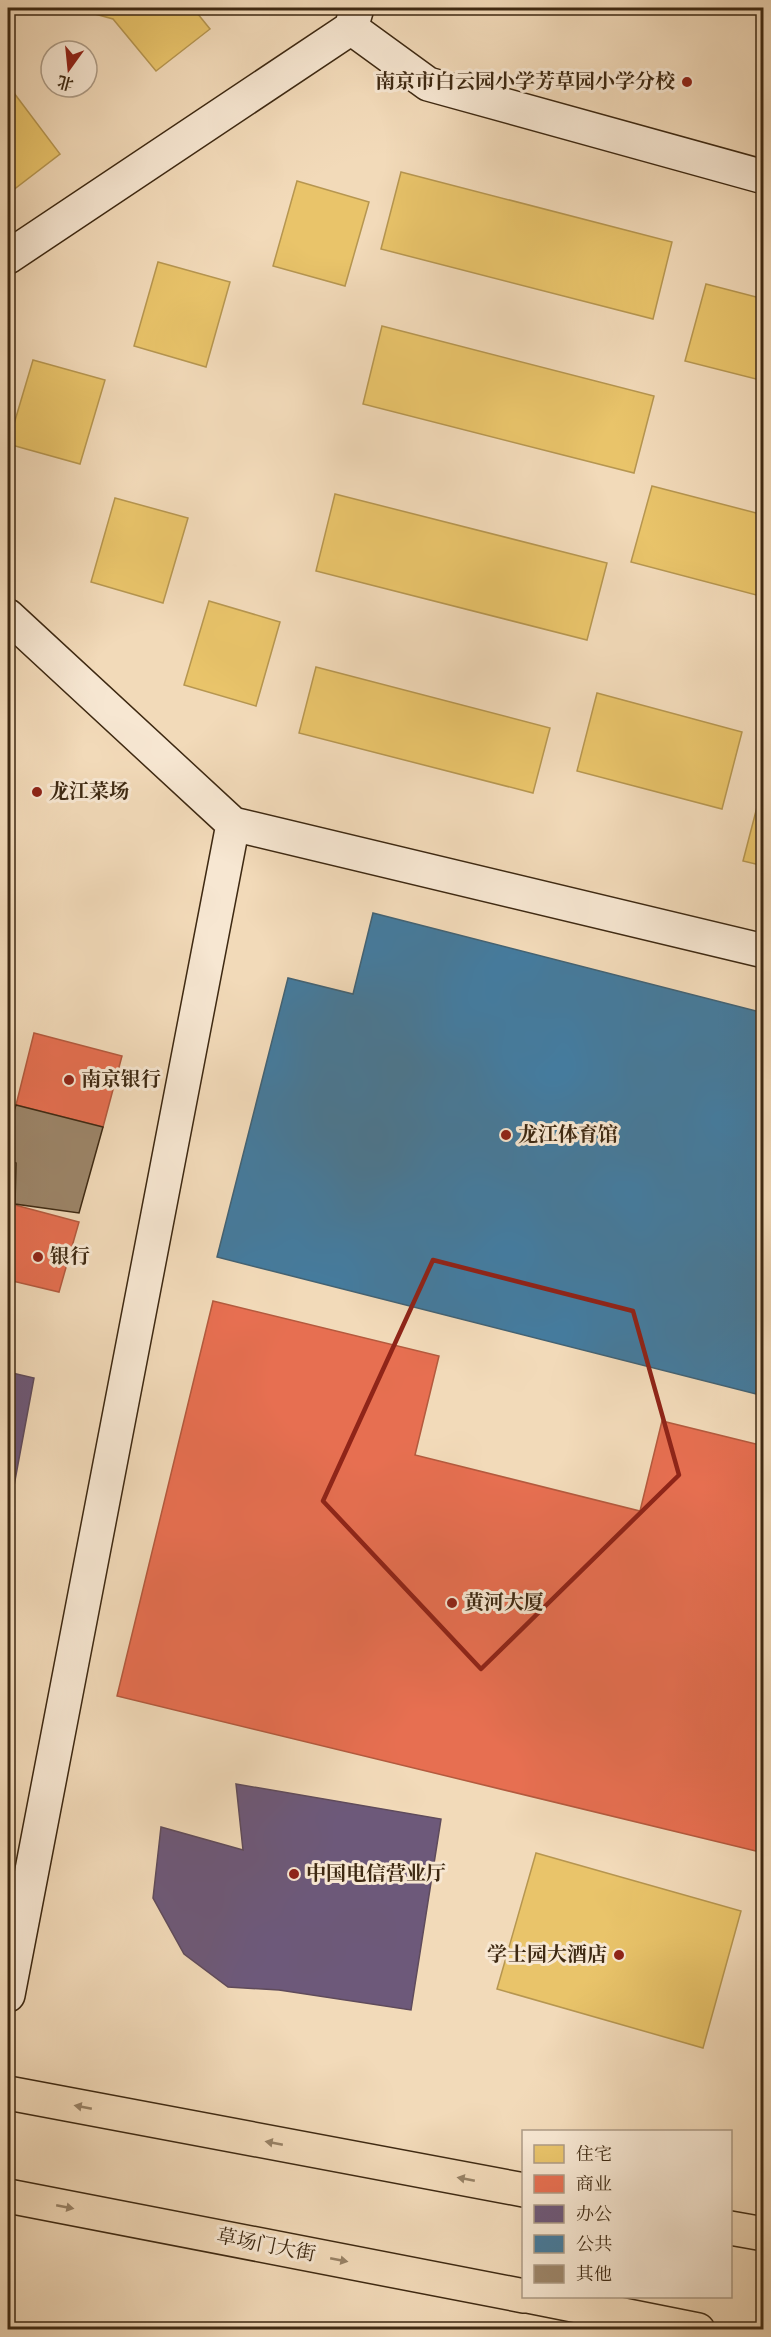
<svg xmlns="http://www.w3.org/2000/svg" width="771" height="2337" viewBox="0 0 771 2337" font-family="'Libre Bodoni','Noto Serif SC',serif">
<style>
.homes{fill:#e9c46a;stroke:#b69650;stroke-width:1.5}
.shops{fill:#e76f51;stroke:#b45a3e;stroke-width:1.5}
.offices{fill:#6d597a;stroke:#5f4b5b;stroke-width:1.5}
.public{fill:#457b9d;stroke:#436273;stroke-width:1.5}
.building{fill:#9c8569;stroke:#3e2912;stroke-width:1.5}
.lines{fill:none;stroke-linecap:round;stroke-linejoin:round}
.secondary-casing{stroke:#3e2912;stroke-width:36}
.primary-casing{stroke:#3e2912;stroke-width:36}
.secondary{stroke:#f7e7d2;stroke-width:33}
.primary{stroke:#f2dab9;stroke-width:33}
.oneway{fill:#988266}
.marked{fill:none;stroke:#8f2418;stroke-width:4.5;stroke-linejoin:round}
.poi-dot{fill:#8f2418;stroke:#f7e7d2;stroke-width:2}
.labels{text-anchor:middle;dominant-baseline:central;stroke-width:6;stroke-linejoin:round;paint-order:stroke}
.poi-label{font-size:20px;font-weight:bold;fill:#3e2912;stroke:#f7e7d2;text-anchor:start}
.street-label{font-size:20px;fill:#3e2912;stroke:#f7e7d2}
</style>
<rect width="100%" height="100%" fill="#f2dab9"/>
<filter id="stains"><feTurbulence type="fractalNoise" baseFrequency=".00333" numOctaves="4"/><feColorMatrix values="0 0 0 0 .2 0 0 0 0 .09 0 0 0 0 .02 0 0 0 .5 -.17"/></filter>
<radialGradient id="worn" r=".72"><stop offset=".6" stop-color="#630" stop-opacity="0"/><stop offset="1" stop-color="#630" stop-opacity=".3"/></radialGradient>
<path class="homes" d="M 73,8 L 193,8 L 210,29 L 156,71 L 113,19 Z
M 8,85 L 60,154 L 8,194 Z
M 401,172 L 672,242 L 653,319 L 381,249 Z
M 297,181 L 369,202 L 345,286 L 273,266 Z
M 158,262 L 230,282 L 206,367 L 134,346 Z
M 706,284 L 764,299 L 764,381 L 685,361 Z
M 382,326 L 654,396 L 634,473 L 363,404 Z
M 33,360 L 105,380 L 80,464 L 8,444 Z
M 652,486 L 764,515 L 764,597 L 631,562 Z
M 335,494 L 607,563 L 587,640 L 316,571 Z
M 115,498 L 188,518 L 163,603 L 91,582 Z
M 209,601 L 280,622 L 256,706 L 184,685 Z
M 316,667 L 550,728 L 533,793 L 299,733 Z
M 597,693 L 742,732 L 722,809 L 577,771 Z
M 763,784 L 764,784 L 764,866 L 743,861 Z
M 536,1853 L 741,1911 L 703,2048 L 497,1989 Z"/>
<path class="shops" d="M 34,1033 L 122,1056 L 103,1127 L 16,1105 Z
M 15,1205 L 79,1222 L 59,1292 L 8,1280 L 8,1234 Z
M 213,1301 L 439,1356 L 415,1455 L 640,1511 L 662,1421 L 764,1446 L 764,1853 L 117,1696 Z"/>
<path class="offices" d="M 8,1372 L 34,1378 L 8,1518 Z
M 236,1784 L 441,1819 L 411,2010 L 279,1990 L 228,1987 L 184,1954 L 153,1898 L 161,1827 L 243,1850 Z"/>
<path class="public" d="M 373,913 L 764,1013 L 764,1396 L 217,1257 L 288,978 L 353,994 Z"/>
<path class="building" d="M 16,1105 L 103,1127 L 79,1213 L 15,1204 L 16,1163 L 8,1160 L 8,1130 Z"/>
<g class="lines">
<g class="secondary-casing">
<path id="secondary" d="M 351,28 L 428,84 L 764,177
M 8,257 L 351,28 L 357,8
M 8,616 L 233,824 L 764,951
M 8,1995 L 233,824"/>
</g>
<g class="primary-casing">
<path id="primary" d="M 8,2093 L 524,2190
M 8,2196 L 524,2296
M 730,2228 L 764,2234
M 528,2296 L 698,2330"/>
</g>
<use href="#secondary" class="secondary"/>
<use href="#primary" class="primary"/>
</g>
<defs><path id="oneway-solid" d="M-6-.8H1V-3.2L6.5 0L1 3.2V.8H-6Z" transform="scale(1.5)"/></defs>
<g class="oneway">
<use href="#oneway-solid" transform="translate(83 2107) rotate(-169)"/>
<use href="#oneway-solid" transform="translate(274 2143) rotate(-169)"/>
<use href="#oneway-solid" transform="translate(466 2179) rotate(-169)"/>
<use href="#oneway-solid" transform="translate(65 2207) rotate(11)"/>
<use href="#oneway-solid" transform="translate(339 2260) rotate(11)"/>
</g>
<path class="marked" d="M 433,1260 L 633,1311 L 679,1475 L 481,1669 L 323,1501 Z"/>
<g class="poi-dot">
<circle cx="687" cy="82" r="6"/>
<circle cx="37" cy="792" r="6"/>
<circle cx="69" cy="1080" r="6"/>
<circle cx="506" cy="1135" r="6"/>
<circle cx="38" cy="1257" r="6"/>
<circle cx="452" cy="1603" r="6"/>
<circle cx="294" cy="1874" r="6"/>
<circle cx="619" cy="1955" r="6"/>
</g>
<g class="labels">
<g class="poi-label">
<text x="675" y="82" text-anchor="end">南京市白云园小学芳草园小学分校</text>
<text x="49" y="792">龙江菜场</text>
<text x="81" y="1080">南京银行</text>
<text x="518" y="1135">龙江体育馆</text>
<text x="50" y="1257">银行</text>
<text x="464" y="1603">黄河大厦</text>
<text x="306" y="1874">中国电信营业厅</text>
<text x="607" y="1955" text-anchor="end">学士园大酒店</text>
</g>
<g class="street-label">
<text transform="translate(266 2246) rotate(11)">草场门大街</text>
</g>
</g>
<rect width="771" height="2337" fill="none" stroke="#f2dab9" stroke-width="30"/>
<rect x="9" y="9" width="753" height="2319" fill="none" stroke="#3e2912" stroke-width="3"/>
<rect x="15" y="15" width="741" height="2307" fill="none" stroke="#3e2912" stroke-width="1.5"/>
<rect x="522" y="2130" width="210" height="168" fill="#f7e7d2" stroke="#ad9b85" stroke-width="1.5"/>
<rect x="534" y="2145" width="30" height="18" fill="#e9c46a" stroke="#ad9b85" stroke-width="1.5"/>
<text x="576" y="2160" font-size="18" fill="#3e2912">住宅</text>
<rect x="534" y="2175" width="30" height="18" fill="#e76f51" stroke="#ad9b85" stroke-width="1.5"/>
<text x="576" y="2190" font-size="18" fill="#3e2912">商业</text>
<rect x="534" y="2205" width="30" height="18" fill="#6d597a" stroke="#ad9b85" stroke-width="1.5"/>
<text x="576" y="2220" font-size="18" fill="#3e2912">办公</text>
<rect x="534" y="2235" width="30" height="18" fill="#457b9d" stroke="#ad9b85" stroke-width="1.5"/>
<text x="576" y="2250" font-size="18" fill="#3e2912">公共</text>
<rect x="534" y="2265" width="30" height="18" fill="#9c8569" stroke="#ad9b85" stroke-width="1.5"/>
<text x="576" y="2280" font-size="18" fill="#3e2912">其他</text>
<g transform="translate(69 69) rotate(195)"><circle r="28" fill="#f7e7d2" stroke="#ad9b85" stroke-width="1.5"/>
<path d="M0-4.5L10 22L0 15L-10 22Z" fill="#8f2418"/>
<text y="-9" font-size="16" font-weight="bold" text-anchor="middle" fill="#3e2912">北</text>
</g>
<rect width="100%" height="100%" filter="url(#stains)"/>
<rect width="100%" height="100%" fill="url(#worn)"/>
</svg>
